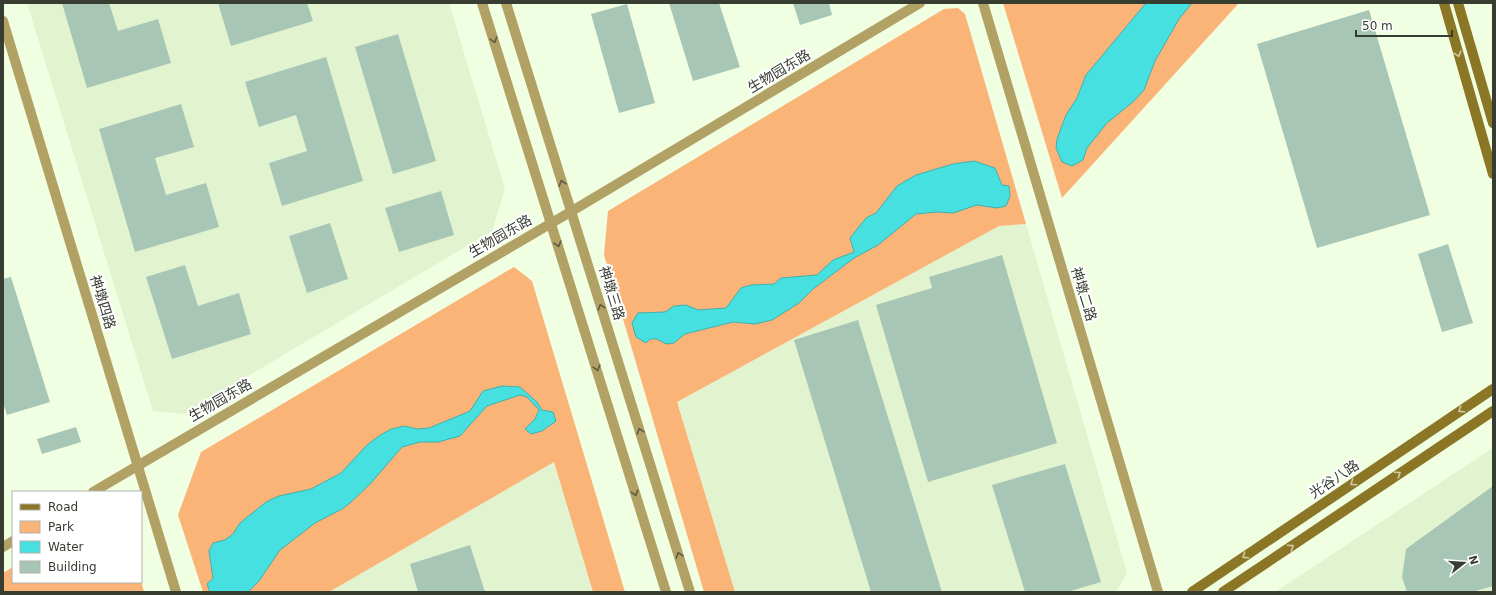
<svg xmlns="http://www.w3.org/2000/svg" width="1496" height="595" viewBox="0 0 1496 595" font-family="'DejaVu Sans','Noto Sans SC',sans-serif">
<style>
.built{fill:#e2f3cf}
.green{fill:#fab478}
.water{fill:#47e0e1;stroke:#42afac}
.building{fill:#a8c6b6}
.lines{fill:none;stroke-linecap:round;stroke-linejoin:round}
.tertiary{stroke:#b2a164;stroke-width:10}
.secondary{stroke:#8b7626;stroke-width:10}
.oneway{stroke:#5d5b41}
.oneway2{stroke:#d1c8a8}
.labels{text-anchor:middle;dominant-baseline:central;stroke-width:4;stroke-linejoin:round;paint-order:stroke}
.street-label{font-size:14px;fill:#383d32;stroke:#fff}
</style>
<rect width="100%" height="100%" fill="#f0fee1"/>
<path class="built" d="M 27,3 L 449,3 L 505,189 L 492,231 L 184,414 L 153,411 Z
M 1026,224 L 1127,573 L 1116,592 L 735,592 L 677,402 L 999,226 Z
M 1493,448 L 1493,592 L 1275,592 Z
M 554,462 L 593,592 L 329,592 Z"/>
<path class="green" d="M 1003,3 L 1239,3 L 1062,198 Z
M 958,8 L 965,14 L 1026,224 L 999,226 L 677,402 L 735,592 L 704,592 L 604,255 L 608,211 L 944,9 Z
M 514,267 L 532,281 L 625,592 L 593,592 L 554,462 L 329,592 L 203,592 L 178,515 L 201,452 Z
M 13,567 L 13,582 L 141,581 L 144,592 L 3,592 L 3,573 Z"/>
<path class="water" d="M 1146,3 L 1192,3 L 1179,19 L 1155,61 L 1144,90 L 1134,101 L 1107,123 L 1087,148 L 1083,160 L 1072,166 L 1062,162 L 1056,148 L 1057,139 L 1066,115 L 1077,98 L 1086,75 Z
M 974,161 L 995,168 L 1002,185 L 1009,186 L 1010,196 L 1006,206 L 997,208 L 977,205 L 953,213 L 937,212 L 916,214 L 878,245 L 854,258 L 813,289 L 799,303 L 772,320 L 755,324 L 733,322 L 685,334 L 674,343 L 666,344 L 657,339 L 650,339 L 646,343 L 636,337 L 632,323 L 638,313 L 665,312 L 674,306 L 686,305 L 698,310 L 726,308 L 741,288 L 751,285 L 774,284 L 781,278 L 817,275 L 833,260 L 854,252 L 850,238 L 866,218 L 876,213 L 897,186 L 902,183 L 916,175 L 953,164 Z
M 502,386 L 520,387 L 537,402 L 542,410 L 553,412 L 556,421 L 542,431 L 531,434 L 525,429 L 535,419 L 539,410 L 527,397 L 520,395 L 487,406 L 460,436 L 438,442 L 420,442 L 402,447 L 370,484 L 350,503 L 342,509 L 315,523 L 280,550 L 259,581 L 248,592 L 210,592 L 207,584 L 213,578 L 209,551 L 213,543 L 225,540 L 233,534 L 240,523 L 266,502 L 279,496 L 311,489 L 341,473 L 367,445 L 379,436 L 391,429 L 405,426 L 417,429 L 429,428 L 463,414 L 470,411 L 483,391 Z"/>
<path class="building" d="M 62,3 L 109,3 L 118,31 L 158,19 L 171,63 L 87,88 Z
M 218,3 L 307,3 L 313,21 L 231,46 Z
M 669,3 L 719,3 L 740,67 L 693,81 Z
M 793,3 L 829,3 L 832,15 L 800,25 Z
M 627,4 L 655,103 L 619,113 L 591,14 Z
M 1369,10 L 1430,215 L 1317,248 L 1257,44 Z
M 398,34 L 436,161 L 393,174 L 355,47 Z
M 326,57 L 363,181 L 282,206 L 269,163 L 307,151 L 296,115 L 259,127 L 245,82 Z
M 181,104 L 194,147 L 155,158 L 166,195 L 206,183 L 219,227 L 135,252 L 99,129 Z
M 441,191 L 454,235 L 399,252 L 385,208 Z
M 330,223 L 348,279 L 307,293 L 289,236 Z
M 1448,244 L 1473,323 L 1442,332 L 1418,254 Z
M 1002,255 L 1057,443 L 928,482 L 876,305 L 932,288 L 929,277 Z
M 185,265 L 198,306 L 239,293 L 251,334 L 172,359 L 146,277 Z
M 11,277 L 50,402 L 7,415 L 3,403 L 3,279 Z
M 858,320 L 908,482 L 942,592 L 871,592 L 794,340 Z
M 76,427 L 81,442 L 42,454 L 37,439 Z
M 1065,464 L 1101,582 L 1067,592 L 1025,592 L 992,485 Z
M 1493,486 L 1493,586 L 1472,592 L 1407,592 L 1402,577 L 1406,549 Z
M 470,545 L 485,592 L 418,592 L 410,564 Z"/>
<g class="lines">
<path class="tertiary" d="M 482,3 L 666,592
M 506,3 L 690,592
M 983,3 L 1158,592
M 3,21 L 176,592
M 93,492 L 572,211 L 920,3
M 3,547 L 13,541"/>
<path class="secondary" d="M 1444,3 L 1493,174
M 1458,3 L 1493,123
M 1192,592 L 1493,389
M 1223,592 L 1493,411"/>
</g>
<defs><path id="oneway-chevron" d="M-2-3.5L2.5 0L-2 3.5" fill="none" stroke-width="1.6" stroke-linecap="round" stroke-linejoin="round"/></defs>
<g class="oneway">
<use href="#oneway-chevron" transform="translate(494 40) rotate(72)"/>
<use href="#oneway-chevron" transform="translate(562 183) rotate(-107)"/>
<use href="#oneway-chevron" transform="translate(558 244) rotate(73)"/>
<use href="#oneway-chevron" transform="translate(601 307) rotate(-107)"/>
<use href="#oneway-chevron" transform="translate(597 368) rotate(73)"/>
<use href="#oneway-chevron" transform="translate(640 431) rotate(-107)"/>
<use href="#oneway-chevron" transform="translate(635 493) rotate(73)"/>
<use href="#oneway-chevron" transform="translate(679 555) rotate(-107)"/>
</g>
<g class="oneway2">
<use href="#oneway-chevron" transform="translate(1458 54) rotate(74)"/>
<use href="#oneway-chevron" transform="translate(1461 410) rotate(146)"/>
<use href="#oneway-chevron" transform="translate(1398 474) rotate(-34)"/>
<use href="#oneway-chevron" transform="translate(1353 483) rotate(146)"/>
<use href="#oneway-chevron" transform="translate(1291 547) rotate(-34)"/>
<use href="#oneway-chevron" transform="translate(1245 556) rotate(146)"/>
</g>
<g class="labels">
<g class="street-label">
<text transform="translate(779 71) rotate(-31)">生物园东路</text>
<text transform="translate(500 236) rotate(-30)">生物园东路</text>
<text transform="translate(612 293) rotate(73)">神墩三路</text>
<text transform="translate(1084 294) rotate(73)">神墩二路</text>
<text transform="translate(103 302) rotate(73)">神墩四路</text>
<text transform="translate(220 400) rotate(-30)">生物园东路</text>
<text transform="translate(1334 479) rotate(-34)">光谷八路</text>
</g>
</g>
<rect width="1496" height="595" fill="none" stroke="#383d32" stroke-width="8"/>
<rect x="12" y="491" width="130" height="92" fill="#ffffff" stroke="#afb1ad"/>
<rect x="20" y="504" width="20" height="6" fill="#8b7626" stroke="#afb1ad"/>
<text x="48" y="511" font-size="12" fill="#383d32">Road</text>
<rect x="20" y="521" width="20" height="12" fill="#fab478" stroke="#afb1ad"/>
<text x="48" y="531" font-size="12" fill="#383d32">Park</text>
<rect x="20" y="541" width="20" height="12" fill="#47e0e1" stroke="#afb1ad"/>
<text x="48" y="551" font-size="12" fill="#383d32">Water</text>
<rect x="20" y="561" width="20" height="12" fill="#a8c6b6" stroke="#afb1ad"/>
<text x="48" y="571" font-size="12" fill="#383d32">Building</text>
<g transform="translate(1464 563) rotate(73)" stroke="#ffffff" stroke-width="3" paint-order="stroke">
<path d="M0-3L7 15L0 10L-7 15Z" fill="#383d32"/>
<text y="-6" font-size="11" font-weight="bold" text-anchor="middle" fill="#383d32">N</text>
</g>
<path d="M1356 30v6h96v-6" fill="none" stroke="#383d32" stroke-width="2"/>
<text x="1362" y="30" font-size="12" fill="#383d32" stroke="#ffffff" stroke-width="3" paint-order="stroke">50 m</text>
</svg>
